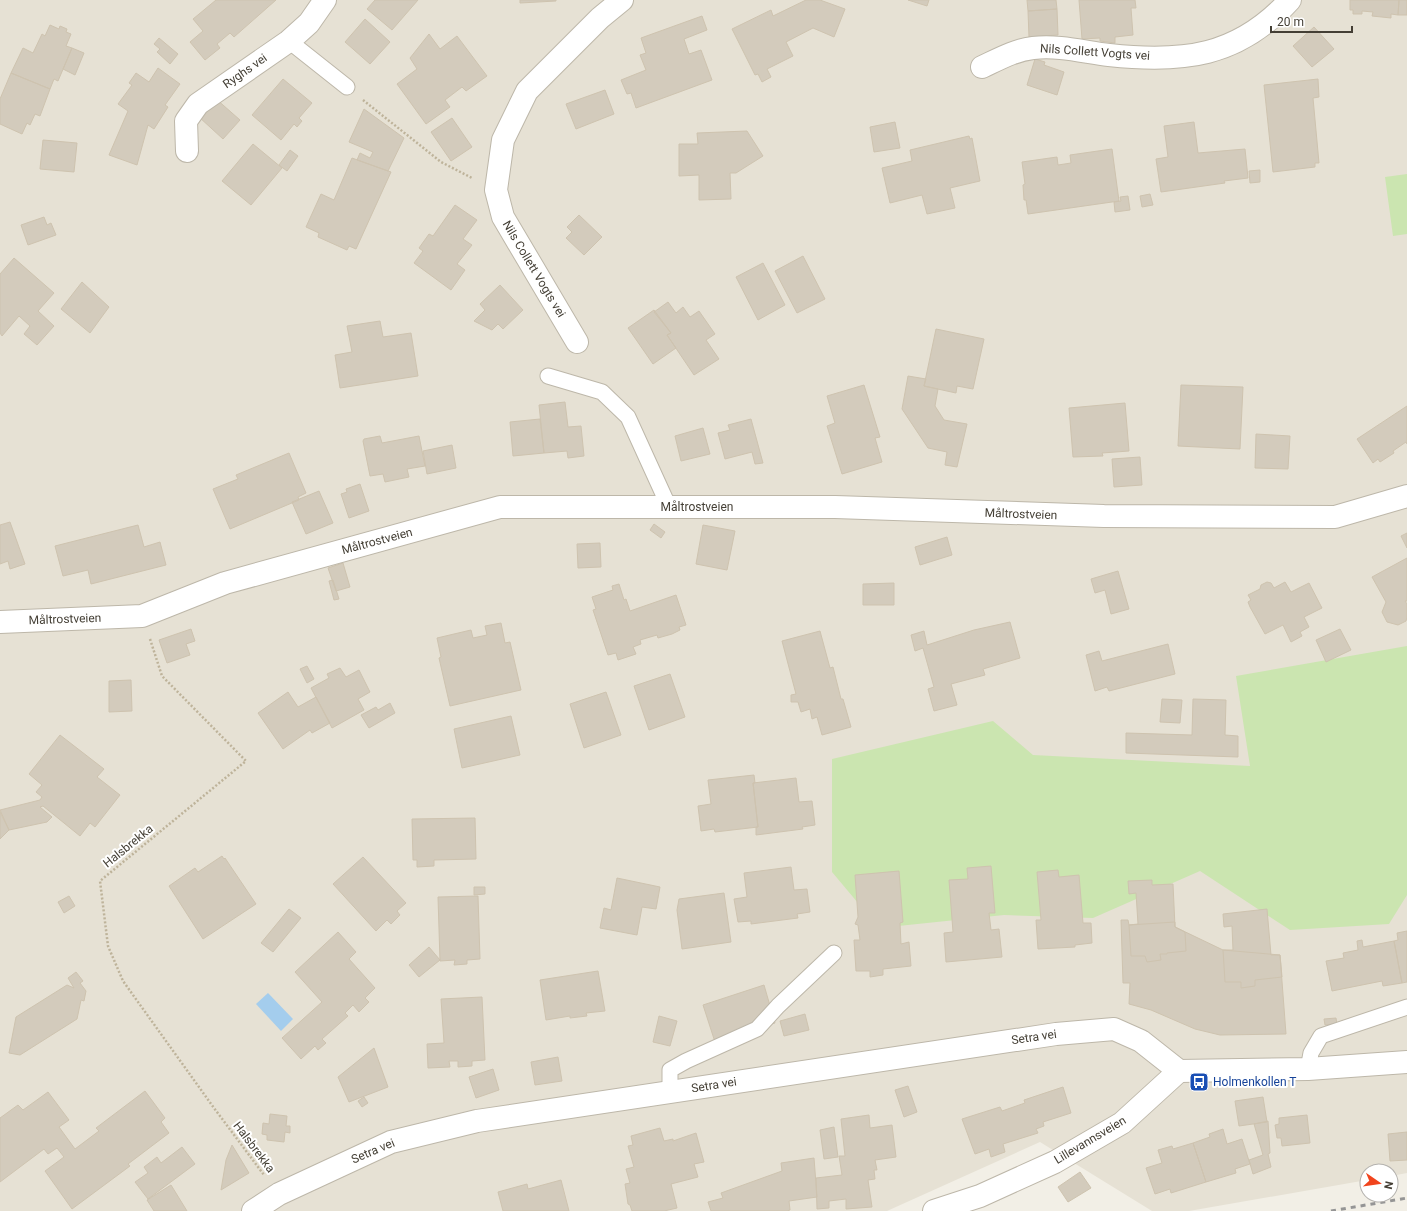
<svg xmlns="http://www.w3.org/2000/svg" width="1407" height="1211" viewBox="0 0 1407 1211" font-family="Roboto,sans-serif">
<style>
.residential{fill:#e6e1d4}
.green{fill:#cbe5b0}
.water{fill:#a4cded}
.building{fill:#d3cbbc;stroke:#cec3af}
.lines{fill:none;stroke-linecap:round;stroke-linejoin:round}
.service-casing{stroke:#bdb7a9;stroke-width:17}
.minor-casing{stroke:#bdb7a9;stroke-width:24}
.tertiary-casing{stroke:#bdb7a9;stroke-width:24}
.path{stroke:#beb39a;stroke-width:2.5;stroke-dasharray:2 2;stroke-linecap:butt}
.service{stroke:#fff;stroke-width:15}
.minor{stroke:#fff;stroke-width:22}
.tertiary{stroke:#fff;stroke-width:22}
.rail{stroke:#959595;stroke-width:3;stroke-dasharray:5 5;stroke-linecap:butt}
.labels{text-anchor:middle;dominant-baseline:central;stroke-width:4;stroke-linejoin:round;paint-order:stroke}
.street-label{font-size:12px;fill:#443f35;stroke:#fff}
.transit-label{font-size:12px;fill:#164399;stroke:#fff;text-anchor:start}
</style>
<rect width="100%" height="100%" fill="#f2efe6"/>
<path class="residential" d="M 0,0 L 1407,0 L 1407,1173 L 1391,1176 L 1391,1171 L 1367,1171 L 1367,1180 L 1189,1211 L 1152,1211 L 1040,1142 L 887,1211 L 0,1211 Z"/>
<path class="green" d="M 1407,174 L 1407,234 L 1393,236 L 1385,177 Z
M 1407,646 L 1407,895 L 1389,924 L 1290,930 L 1200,871 L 1093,918 L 1004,915 L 879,928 L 832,872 L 832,759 L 993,721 L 1033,755 L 1250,766 L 1236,676 Z"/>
<path class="water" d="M 268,993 L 293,1019 L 281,1031 L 256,1004 Z"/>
<path class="building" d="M 216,0 L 276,0 L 234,37 L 230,33 L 217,44 L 220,48 L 205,60 L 190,42 L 203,31 L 193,19 Z
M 375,0 L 418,0 L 392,30 L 367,9 Z
M 520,0 L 556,0 L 556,1 L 520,3 Z
M 806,0 L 820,0 L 845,9 L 834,37 L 813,28 L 786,42 L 793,56 L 767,69 L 771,77 L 762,82 L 758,74 L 755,75 L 732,29 L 771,10 L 773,16 Z
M 908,0 L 929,0 L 927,6 Z
M 1027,0 L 1056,0 L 1057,9 L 1028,11 Z
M 1079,0 L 1135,0 L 1136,8 L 1131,8 L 1133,35 L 1115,37 L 1115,43 L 1100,41 L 1100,38 L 1082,39 Z
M 1350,0 L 1399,0 L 1398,15 L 1391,14 L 1391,18 L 1372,16 L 1373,12 L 1362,11 L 1362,14 L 1353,14 L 1353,10 L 1350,10 Z
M 1399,0 L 1407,0 L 1407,15 L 1398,15 Z
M 1057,9 L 1058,35 L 1029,37 L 1028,11 Z
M 702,16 L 707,30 L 684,39 L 689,54 L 701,50 L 712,80 L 636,108 L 631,93 L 627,94 L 621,80 L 646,70 L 640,55 L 646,53 L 641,38 Z
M 365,19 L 390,42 L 370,64 L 345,42 Z
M 50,25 L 59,29 L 60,26 L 67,29 L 66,32 L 71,34 L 66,46 L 72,48 L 58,81 L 54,79 L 50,89 L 11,73 L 23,48 L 33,53 L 42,34 L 45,36 Z
M 1314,27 L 1334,49 L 1312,67 L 1293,46 Z
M 429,34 L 440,49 L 457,36 L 487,76 L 466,91 L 462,87 L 445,100 L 450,107 L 426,124 L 397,84 L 417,69 L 410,58 Z
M 159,38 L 178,54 L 170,64 L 157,52 L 160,49 L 154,44 Z
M 72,48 L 84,53 L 75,75 L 63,69 Z
M 1035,59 L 1045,62 L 1044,65 L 1064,72 L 1057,95 L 1027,85 Z
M 158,68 L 180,84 L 165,105 L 168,107 L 154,129 L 148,125 L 137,165 L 109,155 L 128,111 L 118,104 L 132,85 L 129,83 L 136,73 L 149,82 Z
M 11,73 L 50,89 L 40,116 L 35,114 L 30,125 L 27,123 L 22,134 L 0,124 L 0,99 Z
M 283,79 L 312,103 L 299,118 L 302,121 L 297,127 L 294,124 L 281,140 L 252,115 Z
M 1318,79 L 1319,97 L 1313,98 L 1319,163 L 1315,163 L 1315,167 L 1273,172 L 1264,85 Z
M 605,90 L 614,114 L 576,129 L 566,104 Z
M 215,98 L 240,120 L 223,139 L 199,117 Z
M 364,109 L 404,138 L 388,171 L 357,160 L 360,153 L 370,158 L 373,152 L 349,142 Z
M 452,118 L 472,147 L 451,161 L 431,132 Z
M 895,122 L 900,148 L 874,152 L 870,127 Z
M 1194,122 L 1198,153 L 1245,149 L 1248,178 L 1224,181 L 1225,183 L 1161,192 L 1156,159 L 1168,157 L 1164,126 Z
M 747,131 L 763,156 L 736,173 L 730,173 L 731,199 L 699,200 L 699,175 L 679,176 L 679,144 L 698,144 L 697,133 Z
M 969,136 L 970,139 L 972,138 L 980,181 L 950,188 L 955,208 L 927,214 L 922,195 L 890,203 L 882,168 L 912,161 L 910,150 Z
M 43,140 L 77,143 L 74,172 L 40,169 Z
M 253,144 L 282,168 L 251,205 L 222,181 Z
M 1112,149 L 1119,201 L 1028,214 L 1026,200 L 1024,200 L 1023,185 L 1025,184 L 1022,162 L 1057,157 L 1058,165 L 1071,163 L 1070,155 Z
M 290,150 L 298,156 L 287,171 L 279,165 Z
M 352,158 L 391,172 L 356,249 L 349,246 L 347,250 L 318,237 L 319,233 L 306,227 L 321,194 L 334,200 Z
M 1260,170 L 1260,182 L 1250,183 L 1249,171 Z
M 1150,194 L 1153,205 L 1142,207 L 1140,196 Z
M 1128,196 L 1130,210 L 1115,212 L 1114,202 L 1121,201 L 1120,197 Z
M 455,205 L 477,220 L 463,239 L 472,245 L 457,264 L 465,270 L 451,290 L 414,263 L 423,251 L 419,248 L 429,234 L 433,236 Z
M 579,215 L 602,237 L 584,255 L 566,238 L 572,232 L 567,227 Z
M 44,217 L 47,225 L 51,223 L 56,235 L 28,245 L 21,225 Z
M 803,256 L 825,299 L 797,313 L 775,271 Z
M 14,258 L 54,293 L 38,311 L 54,326 L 37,345 L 24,334 L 30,326 L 19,316 L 2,336 L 0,333 L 0,274 Z
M 763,263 L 785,305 L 758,320 L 736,277 Z
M 82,282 L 109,307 L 90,333 L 61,309 Z
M 500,285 L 523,310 L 503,329 L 498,324 L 492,330 L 474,321 L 485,310 L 480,304 Z
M 668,302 L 676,313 L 683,307 L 690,317 L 699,311 L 715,334 L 706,340 L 719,359 L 694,375 L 667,335 L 671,333 L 654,312 Z
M 654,310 L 671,333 L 667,335 L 676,348 L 653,364 L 628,328 Z
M 380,321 L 383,337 L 411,333 L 418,376 L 340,388 L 335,355 L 352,352 L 347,326 Z
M 936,329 L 984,339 L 973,389 L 957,386 L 956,393 L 924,386 Z
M 908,376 L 926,379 L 924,386 L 938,389 L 935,406 L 944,420 L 967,424 L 957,467 L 945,465 L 947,452 L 928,448 L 902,409 Z
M 864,385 L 880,437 L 875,438 L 882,462 L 842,474 L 827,426 L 835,423 L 827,396 Z
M 1181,385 L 1243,387 L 1240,449 L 1178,446 Z
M 565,402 L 568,427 L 581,426 L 584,456 L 568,458 L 567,451 L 544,453 L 539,405 Z
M 1125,403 L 1129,451 L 1102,453 L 1103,456 L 1073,457 L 1069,408 Z
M 1407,406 L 1407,444 L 1406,442 L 1393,451 L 1394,453 L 1380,462 L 1378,459 L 1373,463 L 1357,439 Z
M 540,419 L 544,453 L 513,456 L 510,422 Z
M 751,419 L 763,463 L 755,464 L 752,452 L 725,459 L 718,433 L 730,430 L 728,425 Z
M 703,428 L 710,454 L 681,461 L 675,436 Z
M 1256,434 L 1290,436 L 1288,469 L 1255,468 Z
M 380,436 L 382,443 L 419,436 L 425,466 L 407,469 L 409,477 L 385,482 L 383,474 L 370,476 L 363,441 L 364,439 Z
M 452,445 L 456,468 L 427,474 L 423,451 Z
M 289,453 L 306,493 L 298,497 L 299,500 L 230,529 L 213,489 L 238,479 L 236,475 Z
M 1140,457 L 1142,485 L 1114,487 L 1112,459 Z
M 360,484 L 369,511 L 349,518 L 341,494 L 347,492 L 346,489 Z
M 319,491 L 333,523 L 306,534 L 292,502 Z
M 10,522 L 25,564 L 10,569 L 8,561 L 0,564 L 0,525 Z
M 654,524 L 665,532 L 661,538 L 650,530 Z
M 138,525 L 144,547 L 160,542 L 166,565 L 91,584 L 88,570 L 63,576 L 55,546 Z
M 703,525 L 735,531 L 727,570 L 696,564 Z
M 1407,533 L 1407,548 L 1401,536 Z
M 947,537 L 952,555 L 920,565 L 915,547 Z
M 600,543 L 601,567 L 578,568 L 577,544 Z
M 1407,558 L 1407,601 L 1405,601 L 1407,604 L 1407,617 L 1406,621 L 1398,625 L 1387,622 L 1382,612 L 1386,602 L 1372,577 Z
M 343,563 L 350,587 L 336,591 L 328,568 Z
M 1118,571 L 1129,609 L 1111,614 L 1105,590 L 1095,593 L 1091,579 Z
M 333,580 L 339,599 L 334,600 L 329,581 Z
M 1267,582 L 1271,583 L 1274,588 L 1285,582 L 1291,592 L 1309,583 L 1322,608 L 1304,617 L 1309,627 L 1300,632 L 1302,636 L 1291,642 L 1283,625 L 1265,634 L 1250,607 L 1248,602 L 1251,600 L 1248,595 L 1260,589 L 1261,585 Z
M 894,583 L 894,605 L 863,605 L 863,584 Z
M 619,584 L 624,600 L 626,599 L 630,611 L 676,595 L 686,625 L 679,627 L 680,630 L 672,634 L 658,638 L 657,635 L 640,640 L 641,644 L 633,647 L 636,654 L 618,660 L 616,653 L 608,655 L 593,610 L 596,609 L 592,597 L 613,590 L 612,586 Z
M 1010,622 L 1020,658 L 983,669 L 985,675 L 951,684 L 957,705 L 934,711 L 928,689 L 934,687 L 923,648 L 915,651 L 911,635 L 924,631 L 927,645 L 974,630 Z
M 501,623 L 505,643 L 510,642 L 521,690 L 450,706 L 439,658 L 441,657 L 437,638 L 471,630 L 473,638 L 487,635 L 485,626 Z
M 191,629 L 195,641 L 186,644 L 190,655 L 167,663 L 159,640 Z
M 1340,629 L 1351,650 L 1326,662 L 1316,640 Z
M 820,631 L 830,668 L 833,667 L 841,699 L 843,699 L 851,727 L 822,735 L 817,717 L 812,719 L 810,709 L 801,712 L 798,702 L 791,702 L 791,695 L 796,694 L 782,641 Z
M 1168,644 L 1175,674 L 1109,691 L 1107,687 L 1095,691 L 1086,655 L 1099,651 L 1102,661 Z
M 307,666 L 314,679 L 307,683 L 300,669 Z
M 340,668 L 346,677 L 359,670 L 370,692 L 358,699 L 364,710 L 332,728 L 311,688 L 329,678 L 327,674 Z
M 670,674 L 685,717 L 649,730 L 634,686 Z
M 131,680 L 132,711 L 109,712 L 109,681 Z
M 288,692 L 298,707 L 316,697 L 330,723 L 312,733 L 310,730 L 283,749 L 258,713 Z
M 606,692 L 621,735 L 584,748 L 570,704 Z
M 1162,699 L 1182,700 L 1180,723 L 1160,722 Z
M 1193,699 L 1226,700 L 1225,735 L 1238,736 L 1238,757 L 1126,753 L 1126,733 L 1192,735 Z
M 390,703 L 395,713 L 369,728 L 361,715 L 376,707 L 378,710 Z
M 511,716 L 520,755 L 462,768 L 454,729 Z
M 60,735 L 104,769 L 97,777 L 120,795 L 95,827 L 90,823 L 80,836 L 43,806 L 40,807 L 52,817 L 47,822 L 9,830 L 0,810 L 40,800 L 42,797 L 36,792 L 42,785 L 29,774 Z
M 754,775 L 755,783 L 753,783 L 758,827 L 715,832 L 714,829 L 701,831 L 698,806 L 711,804 L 708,780 Z
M 796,778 L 799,802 L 812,801 L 815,825 L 802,827 L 803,829 L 756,835 L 756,827 L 758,827 L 753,783 Z
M 0,812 L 9,830 L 0,839 Z
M 475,818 L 476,859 L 434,860 L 434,866 L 417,867 L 417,860 L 413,860 L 412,819 Z
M 222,856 L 224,859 L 225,858 L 256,904 L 203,939 L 169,886 L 195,868 L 198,872 Z
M 363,857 L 406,903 L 397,911 L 400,915 L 391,924 L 387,920 L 376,931 L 333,884 Z
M 991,866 L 995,913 L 989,913 L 991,930 L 999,929 L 1002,957 L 946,962 L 944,933 L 953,932 L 949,880 L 968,879 L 967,868 Z
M 791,867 L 794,890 L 807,889 L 810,912 L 797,914 L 798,918 L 751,924 L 751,921 L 738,922 L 734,899 L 747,897 L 744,873 Z
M 1058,870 L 1059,877 L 1079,875 L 1083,923 L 1091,923 L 1092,943 L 1075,945 L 1075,947 L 1038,949 L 1036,920 L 1041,920 L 1037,872 Z
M 899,871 L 903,922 L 900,923 L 901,944 L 909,942 L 911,966 L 883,969 L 883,975 L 870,977 L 870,971 L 856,971 L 854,940 L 860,940 L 858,925 L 855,924 L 858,917 L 855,875 Z
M 617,878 L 660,887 L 656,909 L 642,907 L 637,935 L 600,928 L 604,908 L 611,910 Z
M 1152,880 L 1152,885 L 1173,884 L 1175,927 L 1185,932 L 1186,951 L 1167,953 L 1167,954 L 1160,954 L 1161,960 L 1147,962 L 1145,956 L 1131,956 L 1129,925 L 1138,924 L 1136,893 L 1129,894 L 1128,881 Z
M 474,887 L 485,887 L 485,894 L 474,895 Z
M 724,893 L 731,942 L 682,949 L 677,910 L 679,899 Z
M 69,896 L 75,906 L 64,913 L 58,902 Z
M 478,896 L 480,959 L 467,960 L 467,964 L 454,965 L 455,960 L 440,961 L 438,897 Z
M 289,909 L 301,918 L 273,952 L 261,943 Z
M 1267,909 L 1271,955 L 1280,955 L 1282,977 L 1255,980 L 1255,986 L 1241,988 L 1241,982 L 1225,982 L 1223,950 L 1233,950 L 1232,926 L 1224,927 L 1223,914 Z
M 1121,920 L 1128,920 L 1129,925 L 1175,922 L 1175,927 L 1223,950 L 1280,955 L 1286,1034 L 1220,1035 L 1195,1029 L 1151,1010 L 1129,1004 L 1130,983 L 1123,983 Z
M 1407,931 L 1407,982 L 1402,983 L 1394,941 L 1398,940 L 1397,933 Z
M 338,932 L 356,952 L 349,959 L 375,988 L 365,998 L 369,1002 L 359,1012 L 353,1005 L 345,1013 L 348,1016 L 322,1039 L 326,1043 L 318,1050 L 315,1046 L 301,1059 L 282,1038 L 322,1002 L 295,972 Z
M 1362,940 L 1363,947 L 1394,941 L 1402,983 L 1383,986 L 1382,981 L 1332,991 L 1326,961 L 1344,958 L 1343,953 L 1358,950 L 1357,941 Z
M 429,947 L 440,960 L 419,977 L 409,965 Z
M 598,971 L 605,1011 L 586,1013 L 587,1016 L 570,1018 L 570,1016 L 546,1020 L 540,980 Z
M 76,972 L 83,981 L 80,983 L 86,991 L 84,1001 L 81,1000 L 77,1019 L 20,1055 L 9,1053 L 16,1017 L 67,985 L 74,988 L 68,978 Z
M 764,985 L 775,1023 L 715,1042 L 703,1005 Z
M 482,997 L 485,1060 L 472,1061 L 472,1066 L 458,1067 L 458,1061 L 449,1061 L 450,1067 L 428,1068 L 427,1044 L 444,1043 L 441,999 Z
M 805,1014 L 809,1030 L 784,1036 L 780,1021 Z
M 659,1016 L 677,1021 L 670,1046 L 653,1042 Z
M 1336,1018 L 1337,1024 L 1325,1025 L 1324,1019 Z
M 374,1048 L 388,1087 L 349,1102 L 338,1077 Z
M 558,1057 L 562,1081 L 535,1085 L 531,1062 Z
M 493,1069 L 499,1090 L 476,1098 L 469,1077 Z
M 908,1086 L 917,1112 L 904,1117 L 895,1090 Z
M 1063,1087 L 1071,1113 L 1043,1122 L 1044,1126 L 1036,1129 L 1038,1133 L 1003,1144 L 1005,1152 L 991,1157 L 989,1149 L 975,1154 L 962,1119 L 1000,1107 L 1002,1111 L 1025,1103 L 1024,1100 Z
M 145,1091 L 165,1118 L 161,1122 L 169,1133 L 128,1164 L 130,1166 L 72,1209 L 45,1171 L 64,1157 L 57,1148 L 48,1154 L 44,1149 L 0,1182 L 0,1118 L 18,1105 L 23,1110 L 48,1092 L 69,1120 L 59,1127 L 75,1149 L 99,1131 L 96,1128 Z
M 364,1097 L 368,1103 L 362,1107 L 358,1101 Z
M 1263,1097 L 1267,1122 L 1239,1126 L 1235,1101 Z
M 270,1114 L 287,1116 L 286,1126 L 290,1126 L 290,1133 L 285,1132 L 284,1142 L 267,1140 L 267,1135 L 262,1134 L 263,1123 L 269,1124 Z
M 869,1115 L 870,1128 L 892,1125 L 896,1157 L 875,1160 L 877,1170 L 874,1170 L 875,1179 L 868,1180 L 872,1207 L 846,1209 L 846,1199 L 829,1201 L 829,1208 L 817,1209 L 816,1178 L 842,1175 L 839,1156 L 845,1156 L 841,1119 Z
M 1307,1115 L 1310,1143 L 1282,1146 L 1281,1138 L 1277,1138 L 1275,1125 L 1279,1124 L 1279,1118 Z
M 1268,1121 L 1270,1153 L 1268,1154 L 1271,1167 L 1253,1174 L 1249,1160 L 1263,1155 L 1254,1124 Z
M 834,1127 L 838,1157 L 824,1159 L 820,1130 Z
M 660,1128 L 664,1141 L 673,1139 L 673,1141 L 696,1133 L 704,1162 L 694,1164 L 698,1177 L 671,1184 L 677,1208 L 664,1211 L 632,1211 L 630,1205 L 628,1204 L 625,1184 L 630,1183 L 626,1169 L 634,1167 L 628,1146 L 633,1145 L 631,1136 Z
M 1223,1129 L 1227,1144 L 1242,1139 L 1250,1164 L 1235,1169 L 1236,1173 L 1206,1182 L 1193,1143 L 1210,1137 L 1209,1134 Z
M 1407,1132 L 1407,1160 L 1390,1161 L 1388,1134 Z
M 1193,1143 L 1206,1182 L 1171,1193 L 1170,1189 L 1155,1194 L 1146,1168 L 1162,1163 L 1158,1150 L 1172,1146 L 1173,1149 Z
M 232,1145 L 249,1173 L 221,1190 L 226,1160 Z
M 182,1147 L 195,1164 L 148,1199 L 135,1182 L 148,1173 L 144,1167 L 157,1157 L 161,1163 Z
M 814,1158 L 817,1197 L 789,1201 L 790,1210 L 787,1211 L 711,1211 L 708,1202 L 723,1198 L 721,1193 L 782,1171 L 781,1163 Z
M 1080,1172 L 1091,1188 L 1068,1202 L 1058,1187 Z
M 561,1180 L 569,1211 L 503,1211 L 498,1192 L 527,1184 L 528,1189 Z
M 171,1185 L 187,1211 L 154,1211 L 147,1200 Z"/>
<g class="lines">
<g class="service-casing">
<path id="service" d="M 289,41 L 347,87
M 548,376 L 602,392 L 628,417 L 669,507
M 1308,1069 L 1311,1053 L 1321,1036 L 1407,1007
M 670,1092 L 670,1070 L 686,1061 L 757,1029 L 778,1006 L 834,953"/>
</g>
<g class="minor-casing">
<path id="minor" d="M 982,67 C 999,59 1015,50 1033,48 C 1059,45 1084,52 1109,55 C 1183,63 1238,57 1290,0
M 187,151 L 186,121 L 198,104 L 289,41 L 309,23 L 325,0
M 577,342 L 503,217 L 496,190 L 503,140 L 527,91 L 600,18 L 622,0
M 0,622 L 142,616 L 225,583 L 500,507 L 835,507 L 1104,516 L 1335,517 L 1407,496
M 934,1211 L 980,1196 L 1055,1162 L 1122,1123 L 1179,1071"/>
</g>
<g class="tertiary-casing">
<path id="tertiary" d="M 253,1211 L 279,1194 L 391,1142 L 477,1121 L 1056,1034 L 1114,1029 L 1141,1041 L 1179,1071 L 1308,1069 L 1407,1062"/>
</g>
<path class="path" d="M 363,100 L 441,162 L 472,178
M 150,639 L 162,676 L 246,761 L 100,881 L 108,946 L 123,981 L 214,1108 L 264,1175"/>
<use href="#service" class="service"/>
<use href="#minor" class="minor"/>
<use href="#tertiary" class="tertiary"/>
<path class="rail" d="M 1331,1211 L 1407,1198"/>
</g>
<defs>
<g id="bus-square" transform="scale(1)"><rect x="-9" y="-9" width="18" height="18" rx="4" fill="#1a4fb4" stroke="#fff"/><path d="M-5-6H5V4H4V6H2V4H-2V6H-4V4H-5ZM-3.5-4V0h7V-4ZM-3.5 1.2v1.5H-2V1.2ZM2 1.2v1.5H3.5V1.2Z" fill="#fff"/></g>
</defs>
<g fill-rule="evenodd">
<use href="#bus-square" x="1199" y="1082"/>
</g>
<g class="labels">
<g class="street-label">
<text transform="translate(1095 52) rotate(4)">Nils Collett Vogts vei</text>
<text transform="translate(245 71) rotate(-35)">Ryghs vei</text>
<text transform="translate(534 269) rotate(59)">Nils Collett Vogts vei</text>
<text x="697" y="507">Måltrostveien</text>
<text transform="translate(1021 514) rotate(2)">Måltrostveien</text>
<text transform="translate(377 541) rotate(-15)">Måltrostveien</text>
<text transform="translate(65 619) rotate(-2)">Måltrostveien</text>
<text transform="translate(128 846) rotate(-39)">Halsbrekka</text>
<text transform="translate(1034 1037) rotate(-8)">Setra vei</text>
<text transform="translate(714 1085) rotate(-9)">Setra vei</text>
<text transform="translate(1090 1140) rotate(-31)">Lillevannsveien</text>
<text transform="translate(254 1147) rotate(53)">Halsbrekka</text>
<text transform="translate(373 1151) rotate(-23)">Setra vei</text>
</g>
<g class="transit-label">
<text x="1213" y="1082">Holmenkollen T</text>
</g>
</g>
<g transform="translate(1379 1183) rotate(103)"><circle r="19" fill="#ffffff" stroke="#b4b2ae"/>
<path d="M0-3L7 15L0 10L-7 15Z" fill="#f1441d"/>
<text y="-6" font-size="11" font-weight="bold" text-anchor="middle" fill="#443f35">N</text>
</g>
<path d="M1271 26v6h81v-6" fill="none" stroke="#443f35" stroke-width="2"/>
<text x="1277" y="26" font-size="12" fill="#443f35" stroke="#ffffff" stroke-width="3" paint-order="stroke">20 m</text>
</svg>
